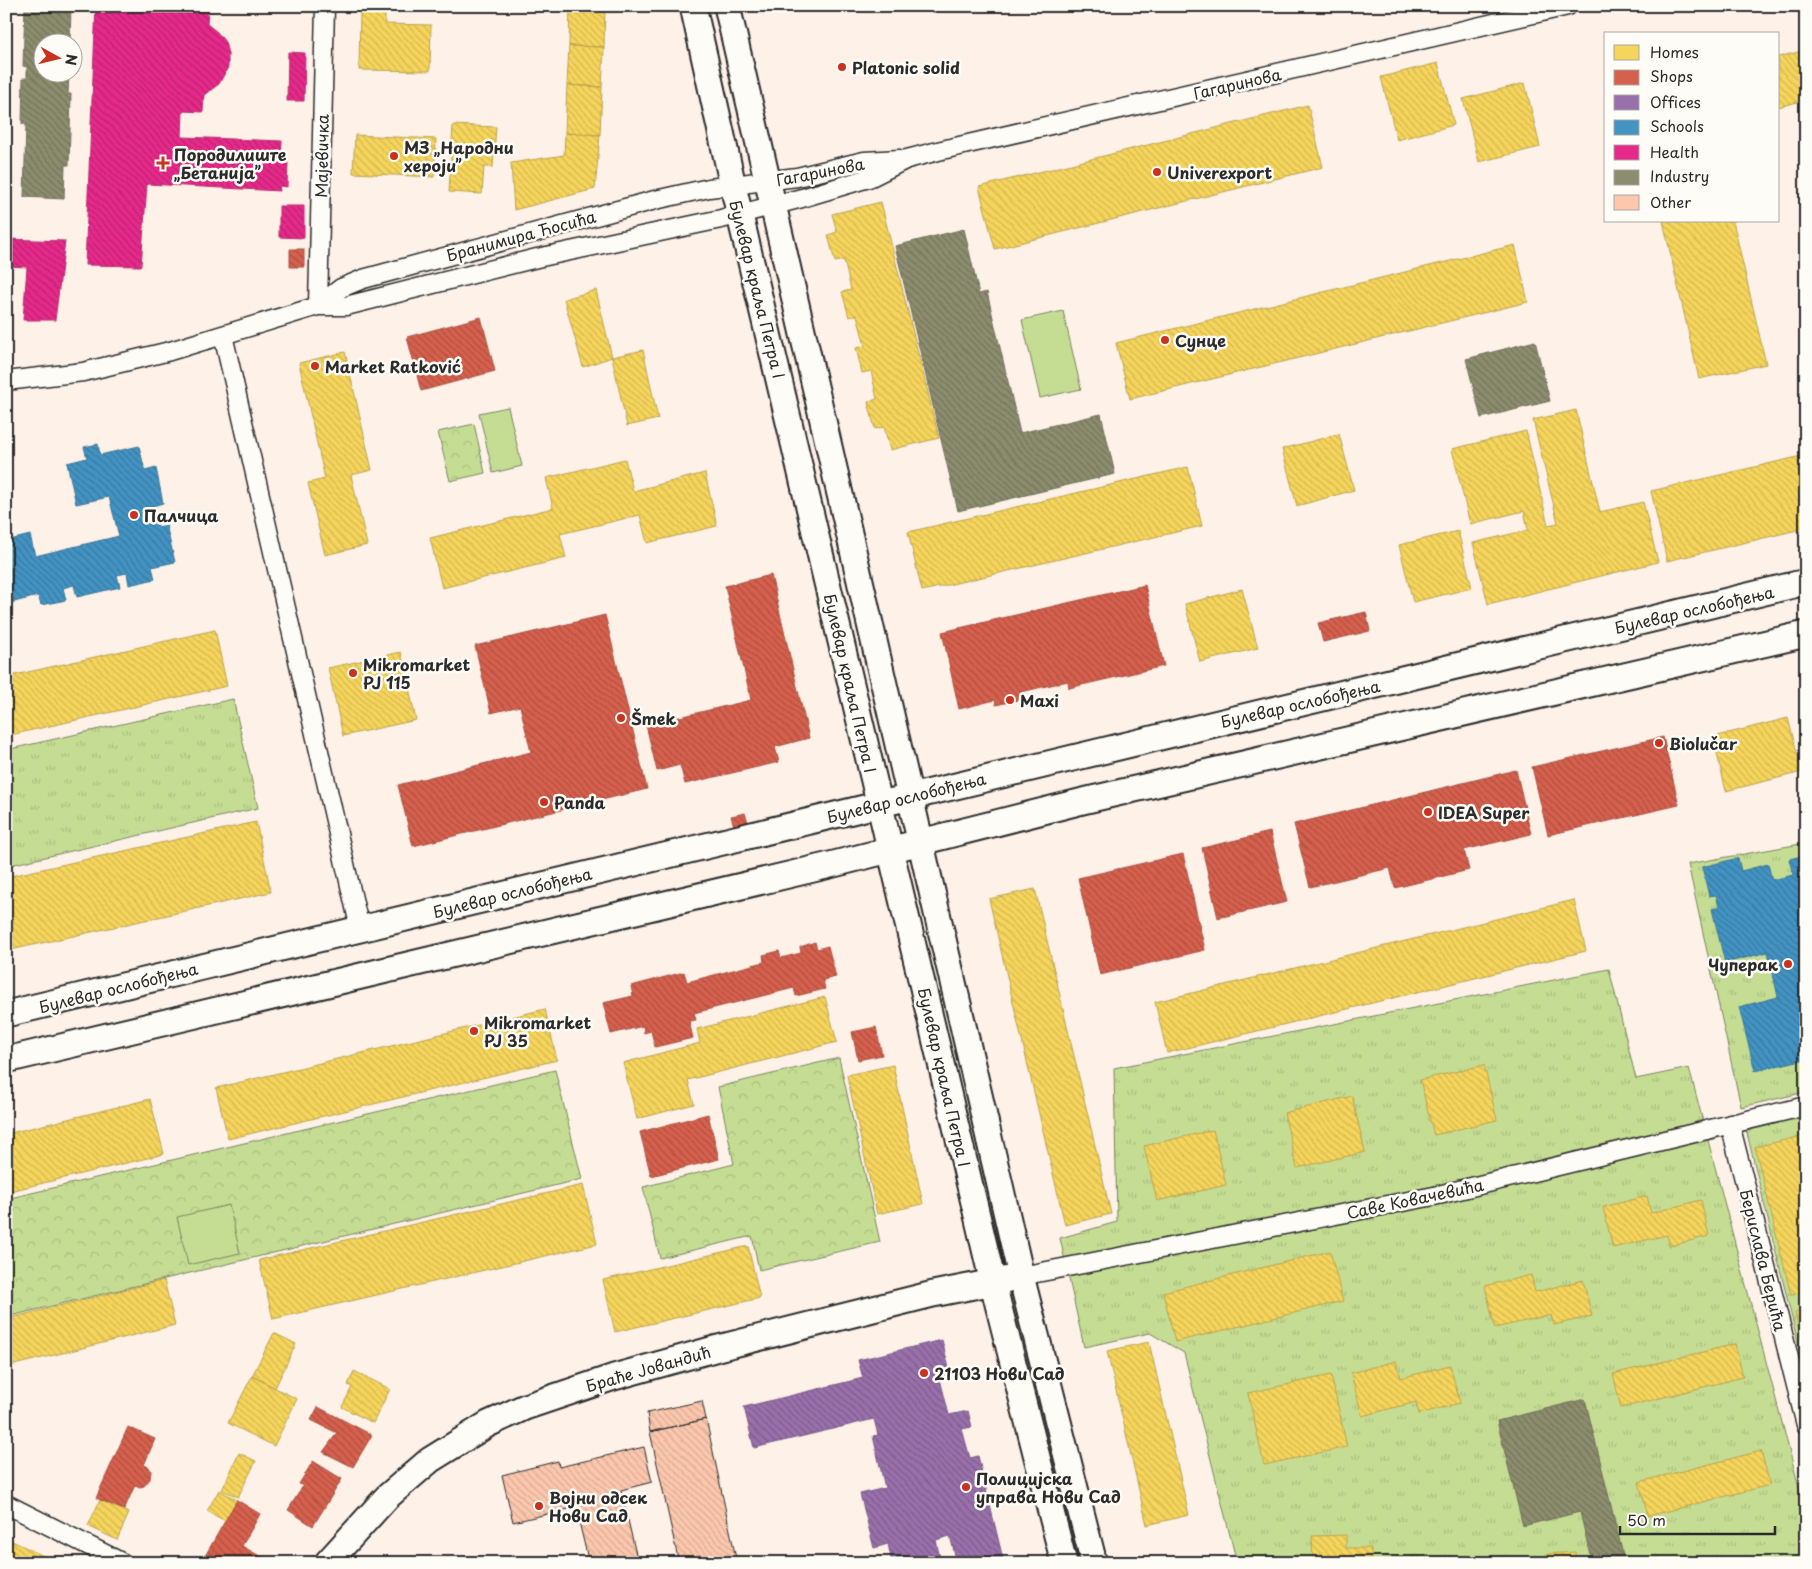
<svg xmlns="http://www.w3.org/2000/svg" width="1812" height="1569" viewBox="0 0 1812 1569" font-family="'Playpen Sans',sans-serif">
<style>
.grass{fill:url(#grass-tufts);stroke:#78845f}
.park{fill:url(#park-crowns);stroke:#78845f}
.pitch{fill:#c5dd93;stroke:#78845f}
.homes{fill:url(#homes-back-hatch);stroke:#b9a24d}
.shops{fill:url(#shops-back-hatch);stroke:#a35043}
.offices{fill:url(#offices-back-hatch);stroke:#785b85}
.schools{fill:url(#schools-back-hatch);stroke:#3c7495}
.health{fill:url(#health-back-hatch);stroke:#af2a6e}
.industry{fill:url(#industry-back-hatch);stroke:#6f6f5a}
.building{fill:url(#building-back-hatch);stroke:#2b2b2b}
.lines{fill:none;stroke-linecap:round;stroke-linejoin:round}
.street-casing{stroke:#2b2b2b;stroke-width:21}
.secondary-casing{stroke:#2b2b2b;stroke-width:29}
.street{stroke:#fdfcf7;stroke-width:18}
.secondary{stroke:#fdfcf7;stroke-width:25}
.poi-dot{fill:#c8321e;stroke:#fdfcf7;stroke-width:2}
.labels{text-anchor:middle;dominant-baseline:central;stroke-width:5;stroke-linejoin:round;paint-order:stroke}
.poi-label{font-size:16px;font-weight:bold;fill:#2b2b2b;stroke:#fdfcf7;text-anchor:start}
.street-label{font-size:16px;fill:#2b2b2b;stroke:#fdfcf7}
</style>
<defs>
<pattern id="grass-tufts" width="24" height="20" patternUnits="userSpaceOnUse" patternTransform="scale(1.25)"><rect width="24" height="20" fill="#c5dd93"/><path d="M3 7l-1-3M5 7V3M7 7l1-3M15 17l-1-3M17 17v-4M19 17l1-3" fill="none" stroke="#a9be7f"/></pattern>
<pattern id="park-crowns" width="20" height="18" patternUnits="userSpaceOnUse" patternTransform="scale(1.25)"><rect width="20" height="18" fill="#c5dd93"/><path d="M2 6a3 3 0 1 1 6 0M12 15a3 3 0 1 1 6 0" fill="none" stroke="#a9be7f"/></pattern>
<pattern id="homes-back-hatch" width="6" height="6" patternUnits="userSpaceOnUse" patternTransform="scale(1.25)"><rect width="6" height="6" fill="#f6d55c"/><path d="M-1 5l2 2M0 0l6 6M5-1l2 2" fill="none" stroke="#d3b750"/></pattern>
<pattern id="shops-back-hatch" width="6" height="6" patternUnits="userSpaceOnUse" patternTransform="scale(1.25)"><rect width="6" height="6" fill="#d6604d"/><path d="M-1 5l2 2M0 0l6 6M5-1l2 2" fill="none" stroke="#ae4f40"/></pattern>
<pattern id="offices-back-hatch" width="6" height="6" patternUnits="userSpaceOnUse" patternTransform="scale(1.25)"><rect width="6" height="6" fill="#9970ab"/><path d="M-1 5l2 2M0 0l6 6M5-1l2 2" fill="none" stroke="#7d5c8b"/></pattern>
<pattern id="schools-back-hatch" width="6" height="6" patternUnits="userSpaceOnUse" patternTransform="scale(1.25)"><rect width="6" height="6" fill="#4393c3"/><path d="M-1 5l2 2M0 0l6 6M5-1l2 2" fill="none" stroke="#38789f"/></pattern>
<pattern id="health-back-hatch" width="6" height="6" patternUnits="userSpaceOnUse" patternTransform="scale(1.25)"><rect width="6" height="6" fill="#e7298a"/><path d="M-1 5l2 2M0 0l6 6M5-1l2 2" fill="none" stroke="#bb2371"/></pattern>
<pattern id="industry-back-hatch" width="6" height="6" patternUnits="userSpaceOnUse" patternTransform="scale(1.25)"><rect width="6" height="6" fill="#8c8c6e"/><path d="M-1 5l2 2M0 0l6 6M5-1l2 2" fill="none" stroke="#73735b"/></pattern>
<pattern id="building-back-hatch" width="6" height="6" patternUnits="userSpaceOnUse" patternTransform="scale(1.25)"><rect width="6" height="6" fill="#fcc7ad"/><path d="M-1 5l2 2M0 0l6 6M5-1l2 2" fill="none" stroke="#d8ab95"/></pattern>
</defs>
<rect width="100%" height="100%" fill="#fdf1e8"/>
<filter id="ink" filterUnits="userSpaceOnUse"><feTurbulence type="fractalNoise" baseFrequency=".02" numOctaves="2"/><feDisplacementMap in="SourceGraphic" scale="10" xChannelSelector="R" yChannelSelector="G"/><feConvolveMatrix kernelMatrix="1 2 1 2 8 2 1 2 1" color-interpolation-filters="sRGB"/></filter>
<g filter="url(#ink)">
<path class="grass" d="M 233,699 L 258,808 L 6,866 L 6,750 Z
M 1806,843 L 1806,1092 L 1741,1107 L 1688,864 Z
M 1609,969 L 1636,1079 L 1689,1068 L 1806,1514 L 1806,1563 L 1237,1563 L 1184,1353 L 1150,1333 L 1084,1347 L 1060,1238 L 1117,1222 L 1114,1068 Z
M 1806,1115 L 1806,1376 L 1746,1129 Z"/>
<path class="park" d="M 474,424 L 485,473 L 450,481 L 438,432 Z
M 839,1058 L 880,1242 L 759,1270 L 752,1236 L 660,1258 L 643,1187 L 734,1164 L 718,1087 Z
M 555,1070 L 582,1179 L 6,1317 L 6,1199 Z"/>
<path class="pitch" d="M 1063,311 L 1081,389 L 1040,398 L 1022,320 Z
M 508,407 L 522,466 L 493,473 L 479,413 Z
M 229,1205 L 240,1253 L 188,1265 L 177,1217 Z"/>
<path class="homes" d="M 343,6 L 396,6 L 396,11 L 385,11 L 385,24 L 431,25 L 430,71 L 359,70 L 360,10 L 343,10 Z
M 570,6 L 605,6 L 604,47 L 569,46 Z
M 569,46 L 604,47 L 602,87 L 567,85 Z
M 1806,50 L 1806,100 L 1778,107 L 1778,57 Z
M 1438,63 L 1454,125 L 1397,140 L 1381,77 Z
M 1525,83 L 1540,147 L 1479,162 L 1463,99 Z
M 567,85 L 602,87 L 600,135 L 565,133 Z
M 1308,105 L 1323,167 L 995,249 L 979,187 Z
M 453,125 L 496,127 L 493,167 L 484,167 L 482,194 L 449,192 Z
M 565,133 L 600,135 L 595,189 L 514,210 L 511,163 L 564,155 Z
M 355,135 L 436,139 L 434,177 L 353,173 Z
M 881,202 L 939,438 L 890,450 L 884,427 L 875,429 L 868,402 L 877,399 L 871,371 L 862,373 L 856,348 L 865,346 L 857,315 L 849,317 L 842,292 L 851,290 L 844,260 L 835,262 L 828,235 L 837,232 L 832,214 Z
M 1663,221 L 1733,221 L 1766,364 L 1699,379 Z
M 1515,245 L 1528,302 L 1130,399 L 1116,343 Z
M 596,290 L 612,357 L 583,367 L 564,299 Z
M 643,350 L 658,419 L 627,426 L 612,357 Z
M 345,352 L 372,470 L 351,475 L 367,545 L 325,555 L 308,483 L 325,479 L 299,363 Z
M 1576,410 L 1600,512 L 1643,502 L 1658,562 L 1488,604 L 1473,543 L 1528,530 L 1524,511 L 1470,524 L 1452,449 L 1526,431 L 1548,525 L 1558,523 L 1533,420 Z
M 1339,434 L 1354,490 L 1297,506 L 1282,449 Z
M 1806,455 L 1806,528 L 1667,561 L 1651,491 Z
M 625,459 L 633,491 L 705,473 L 717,526 L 647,543 L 640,515 L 560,534 L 566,558 L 442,588 L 430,538 L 553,508 L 546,478 Z
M 1188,467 L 1202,526 L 922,591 L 908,532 Z
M 1458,531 L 1472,588 L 1413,602 L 1399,545 Z
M 1242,589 L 1258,648 L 1200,662 L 1185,604 Z
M 215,630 L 227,686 L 6,736 L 6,677 Z
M 401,652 L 416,720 L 343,736 L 328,668 Z
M 1788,718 L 1802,772 L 1726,791 L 1713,737 Z
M 256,822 L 271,892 L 6,951 L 6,877 Z
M 1035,889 L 1111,1214 L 1065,1225 L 989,899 Z
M 1574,900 L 1586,951 L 1167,1053 L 1155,1002 Z
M 825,997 L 837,1042 L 688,1080 L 694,1104 L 637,1119 L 623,1063 L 700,1043 L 697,1029 Z
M 545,1009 L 557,1060 L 228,1139 L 216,1088 Z
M 893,1065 L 923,1204 L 877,1214 L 847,1075 Z
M 1484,1065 L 1497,1120 L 1434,1135 L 1420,1080 Z
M 1352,1096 L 1365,1152 L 1297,1168 L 1284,1113 Z
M 150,1099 L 164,1154 L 6,1192 L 6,1134 Z
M 1213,1130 L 1226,1185 L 1157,1201 L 1144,1146 Z
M 1806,1135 L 1806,1291 L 1791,1295 L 1755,1147 Z
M 583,1185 L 597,1244 L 273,1319 L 259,1260 Z
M 1647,1196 L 1651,1213 L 1701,1200 L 1709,1236 L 1670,1246 L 1667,1235 L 1613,1248 L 1603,1207 Z
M 748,1246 L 760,1298 L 615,1332 L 603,1280 Z
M 1330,1251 L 1343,1301 L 1175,1342 L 1163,1292 Z
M 1531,1275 L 1535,1292 L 1583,1280 L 1592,1316 L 1554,1325 L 1551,1315 L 1495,1328 L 1485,1286 Z
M 164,1280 L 175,1325 L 6,1367 L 6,1319 Z
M 1806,1310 L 1806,1358 L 1795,1313 Z
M 274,1333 L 296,1344 L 275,1388 L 252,1376 Z
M 1149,1342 L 1189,1515 L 1147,1525 L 1107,1351 Z
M 1735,1344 L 1743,1377 L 1621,1408 L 1613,1374 Z
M 1396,1361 L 1401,1378 L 1450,1365 L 1460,1403 L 1419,1414 L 1416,1402 L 1362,1416 L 1351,1373 Z
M 354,1371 L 390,1389 L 373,1423 L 342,1407 L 352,1387 L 348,1385 Z
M 1331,1375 L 1347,1447 L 1264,1465 L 1248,1393 Z
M 252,1376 L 297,1399 L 274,1446 L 228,1423 Z
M 1761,1451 L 1770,1485 L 1648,1516 L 1639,1482 Z
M 239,1453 L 256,1461 L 238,1497 L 222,1490 Z
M 219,1490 L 237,1500 L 225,1521 L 207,1511 Z
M 100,1500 L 129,1513 L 117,1540 L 88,1526 Z
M 1346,1535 L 1346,1548 L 1371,1548 L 1371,1559 L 1356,1560 L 1357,1563 L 1313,1563 L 1312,1536 Z
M 6,1538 L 58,1563 L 6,1563 Z
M 1575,1552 L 1576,1563 L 1546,1563 L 1546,1554 Z"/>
<path class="shops" d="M 290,249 L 304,249 L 304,267 L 290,267 Z
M 481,317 L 495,371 L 421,391 L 407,337 Z
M 771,575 L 809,738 L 775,747 L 779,762 L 685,784 L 680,765 L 657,771 L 646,725 L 751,700 L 725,586 Z
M 1145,585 L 1164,666 L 1069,688 L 1068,681 L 1021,692 L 1022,699 L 996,705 L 995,700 L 959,709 L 942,632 Z
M 1366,612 L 1370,631 L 1323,642 L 1318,623 Z
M 605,615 L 647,789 L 413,846 L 398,785 L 531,752 L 520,706 L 491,713 L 475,646 Z
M 1663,737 L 1679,805 L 1548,835 L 1532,767 Z
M 1516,770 L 1531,834 L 1464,850 L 1469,870 L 1395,888 L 1390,868 L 1310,887 L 1294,824 Z
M 745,813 L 748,822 L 734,826 L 731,816 Z
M 1270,832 L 1287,902 L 1218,918 L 1202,848 Z
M 1183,854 L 1205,950 L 1100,975 L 1078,878 Z
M 815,942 L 817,949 L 828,946 L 836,977 L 823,980 L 825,989 L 796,996 L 794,988 L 694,1013 L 696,1020 L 689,1021 L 693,1038 L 655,1047 L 651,1031 L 644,1033 L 643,1026 L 611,1034 L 603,1003 L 633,996 L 631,986 L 684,972 L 687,982 L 764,962 L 763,955 L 779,951 L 781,958 L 801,953 L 800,947 Z
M 876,1027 L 882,1055 L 858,1060 L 852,1032 Z
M 708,1114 L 719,1159 L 651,1176 L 640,1132 Z
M 318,1407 L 372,1435 L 353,1467 L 323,1452 L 337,1433 L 311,1420 Z
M 128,1427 L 155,1439 L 144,1465 L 149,1467 L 151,1471 L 150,1479 L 144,1486 L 140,1487 L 135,1485 L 124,1510 L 96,1498 Z
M 313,1461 L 342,1479 L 313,1526 L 288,1510 L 303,1486 L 299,1484 Z
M 237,1500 L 260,1514 L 242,1546 L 272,1563 L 201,1563 Z"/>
<path class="offices" d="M 942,1340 L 951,1376 L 940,1379 L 949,1415 L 968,1411 L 972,1427 L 962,1429 L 970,1458 L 978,1456 L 1004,1563 L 957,1563 L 950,1536 L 936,1540 L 941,1563 L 892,1563 L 888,1544 L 874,1548 L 860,1494 L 885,1488 L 873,1436 L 878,1435 L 874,1419 L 754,1448 L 744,1407 L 863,1378 L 858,1360 Z"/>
<path class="schools" d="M 98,444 L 100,455 L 139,446 L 145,471 L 156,468 L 163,503 L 153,506 L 158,527 L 166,525 L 175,562 L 152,567 L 155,579 L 129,585 L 127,573 L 117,575 L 120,587 L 77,597 L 74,585 L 63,588 L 66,600 L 41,605 L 38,596 L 6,604 L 6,541 L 30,535 L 35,556 L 119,536 L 109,497 L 76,504 L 67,463 L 87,458 L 84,447 Z
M 1806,855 L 1806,1059 L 1755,1071 L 1739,1007 L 1778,997 L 1768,952 L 1725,963 L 1712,909 L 1719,907 L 1716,895 L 1709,896 L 1702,867 L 1738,858 L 1741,871 L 1768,864 L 1772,880 L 1793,875 L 1789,859 Z"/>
<path class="health" d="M 96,6 L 208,6 L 207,24 L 217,32 L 225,42 L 228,54 L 228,67 L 219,84 L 204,95 L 203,112 L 183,111 L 182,137 L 282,141 L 281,162 L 288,163 L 287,187 L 279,186 L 280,191 L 147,184 L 141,266 L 85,265 Z
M 288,52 L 305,53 L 304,101 L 287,101 Z
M 279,206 L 304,206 L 304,238 L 279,237 Z
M 6,239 L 65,241 L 55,320 L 23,320 L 27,267 L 6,266 Z"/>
<path class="industry" d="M 25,6 L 71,6 L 70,42 L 42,42 L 42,72 L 69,72 L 68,94 L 71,94 L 69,165 L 65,165 L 64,199 L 24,197 L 26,124 L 22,124 L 23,78 L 27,78 L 27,67 L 23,66 Z
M 964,229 L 979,294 L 987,292 L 1020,433 L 1101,414 L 1115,474 L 958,511 L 895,246 Z
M 1535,341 L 1550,401 L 1481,418 L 1466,359 Z
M 1585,1399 L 1625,1563 L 1592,1563 L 1580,1512 L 1523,1526 L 1497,1421 Z"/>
<path class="building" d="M 702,1401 L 706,1419 L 650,1432 L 647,1413 Z
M 706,1419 L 737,1563 L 679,1563 L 650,1432 Z
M 644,1447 L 652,1482 L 621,1490 L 638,1563 L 589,1563 L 574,1501 L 567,1502 L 569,1509 L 513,1522 L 502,1475 L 558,1461 L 559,1467 Z"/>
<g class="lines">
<g class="street-casing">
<path id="street" d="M 318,306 L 341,288 L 363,279 L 655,200 L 709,188 L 797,177 L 864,161 L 900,159
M 318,306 L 325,6
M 223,335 L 360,929
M 6,381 L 83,372 L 170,351 L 318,306 L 346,306 L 537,258 L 721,219 L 802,198 L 869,178 L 907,159 L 942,150 L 1568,6
M 1730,1124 L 1806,1425
M 1021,1276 L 1434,1196 L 1806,1106
M 6,1504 L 123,1563"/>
</g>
<g class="secondary-casing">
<path id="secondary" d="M 693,6 L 733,186 L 998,1304 L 1064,1563
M 727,6 L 1021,1276 L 1094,1563
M 6,1014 L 1806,582
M 6,1060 L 826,866 L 1083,801 L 1806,634
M 327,1563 L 387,1497 L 430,1460 L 488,1424 L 525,1407 L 614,1377 L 718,1348 L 933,1294 L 1009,1279"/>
</g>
<use href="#street" class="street"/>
<use href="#secondary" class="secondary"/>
</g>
</g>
<g class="poi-dot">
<circle cx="842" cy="67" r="5"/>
<circle cx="394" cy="156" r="5"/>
<path d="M160.5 155.5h5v5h5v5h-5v5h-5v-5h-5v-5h5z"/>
<circle cx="1157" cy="172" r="5"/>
<circle cx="1165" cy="340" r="5"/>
<circle cx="315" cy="366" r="5"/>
<circle cx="134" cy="515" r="5"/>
<circle cx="353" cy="673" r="5"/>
<circle cx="1010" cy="700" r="5"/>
<circle cx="621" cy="718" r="5"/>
<circle cx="1659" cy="743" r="5"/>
<circle cx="544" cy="802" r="5"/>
<circle cx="1428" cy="812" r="5"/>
<circle cx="1788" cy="964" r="5"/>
<circle cx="474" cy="1031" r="5"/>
<circle cx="924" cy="1373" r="5"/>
<circle cx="966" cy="1487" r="5"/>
<circle cx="539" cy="1506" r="5"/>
</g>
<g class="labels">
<g class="poi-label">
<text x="852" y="67">Platonic solid</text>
<text x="404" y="147">МЗ „Народни<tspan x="404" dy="18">хероји”</tspan></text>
<text x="174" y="154">Породилиште<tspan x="174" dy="18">„Бетанија”</tspan></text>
<text x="1167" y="172">Univerexport</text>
<text x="1175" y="340">Сунце</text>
<text x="325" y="366">Market Ratković</text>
<text x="144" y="515">Палчица</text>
<text x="363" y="664">Mikromarket<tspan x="363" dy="18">PJ 115</tspan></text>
<text x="1020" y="700">Maxi</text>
<text x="631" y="718">Šmek</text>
<text x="1669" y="743">Biolučar</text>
<text x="554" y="802">Panda</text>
<text x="1438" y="812">IDEA Super</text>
<text x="1778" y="964" text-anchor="end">Чуперак</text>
<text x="484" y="1022">Mikromarket<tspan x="484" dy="18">PJ 35</tspan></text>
<text x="934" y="1373">21103 Нови Сад</text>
<text x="976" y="1478">Полицијска<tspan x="976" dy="18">управа Нови Сад</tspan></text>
<text x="549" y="1497">Војни одсек<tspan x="549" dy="18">Нови Сад</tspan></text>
</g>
<g class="street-label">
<text transform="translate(1237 83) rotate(-13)">Гагаринова</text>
<text transform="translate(321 156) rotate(-89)">Мајевичка</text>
<text transform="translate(820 171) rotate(-11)">Гагаринова</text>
<text transform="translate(521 235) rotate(-15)">Бранимира Ћосића</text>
<text transform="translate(758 289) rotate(76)">Булевар краља Петра I</text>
<text transform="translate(1694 609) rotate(-13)">Булевар ослобођења</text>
<text transform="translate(851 683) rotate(77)">Булевар краља Петра I</text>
<text transform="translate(1300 703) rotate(-13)">Булевар ослобођења</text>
<text transform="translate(906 797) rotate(-14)">Булевар ослобођења</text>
<text transform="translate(512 892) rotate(-14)">Булевар ослобођења</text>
<text transform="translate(118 987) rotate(-14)">Булевар ослобођења</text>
<text transform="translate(945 1077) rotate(77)">Булевар краља Петра I</text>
<text transform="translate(1415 1198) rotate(-12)">Саве Ковачевића</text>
<text transform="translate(1764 1260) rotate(76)">Берислава Берића</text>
<text transform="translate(648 1368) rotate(-16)">Браће Јовандић</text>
</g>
</g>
<rect width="1812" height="1569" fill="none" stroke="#fdfcf7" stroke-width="25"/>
<rect x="12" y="12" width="1787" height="1544" fill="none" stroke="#2b2b2b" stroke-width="2" filter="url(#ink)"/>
<rect x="1604" y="32" width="175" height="190" fill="#fdfcf7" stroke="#a9a8a5"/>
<rect x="1614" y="45" width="25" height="15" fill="#f6d55c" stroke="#a9a8a5"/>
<text x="1650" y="58" font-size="15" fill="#2b2b2b">Homes</text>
<rect x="1614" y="70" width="25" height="15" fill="#d6604d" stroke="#a9a8a5"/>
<text x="1650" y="82" font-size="15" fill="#2b2b2b">Shops</text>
<rect x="1614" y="95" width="25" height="15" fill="#9970ab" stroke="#a9a8a5"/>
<text x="1650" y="108" font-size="15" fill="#2b2b2b">Offices</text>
<rect x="1614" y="120" width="25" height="15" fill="#4393c3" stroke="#a9a8a5"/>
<text x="1650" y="132" font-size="15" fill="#2b2b2b">Schools</text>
<rect x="1614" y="145" width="25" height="15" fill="#e7298a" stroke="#a9a8a5"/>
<text x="1650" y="158" font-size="15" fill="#2b2b2b">Health</text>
<rect x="1614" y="170" width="25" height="15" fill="#8c8c6e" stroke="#a9a8a5"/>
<text x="1650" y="182" font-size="15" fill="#2b2b2b">Industry</text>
<rect x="1614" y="195" width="25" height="15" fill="#fcc7ad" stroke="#a9a8a5"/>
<text x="1650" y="208" font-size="15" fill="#2b2b2b">Other</text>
<g transform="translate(58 58) rotate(98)"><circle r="24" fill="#fdfcf7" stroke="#a9a8a5"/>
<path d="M0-4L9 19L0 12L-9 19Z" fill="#c8321e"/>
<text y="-8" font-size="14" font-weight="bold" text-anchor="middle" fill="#2b2b2b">N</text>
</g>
<path d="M1620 1526v8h155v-8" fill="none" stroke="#2b2b2b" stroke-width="2.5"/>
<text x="1627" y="1526" font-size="15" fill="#2b2b2b" stroke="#fdfcf7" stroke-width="4" paint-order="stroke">50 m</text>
</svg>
